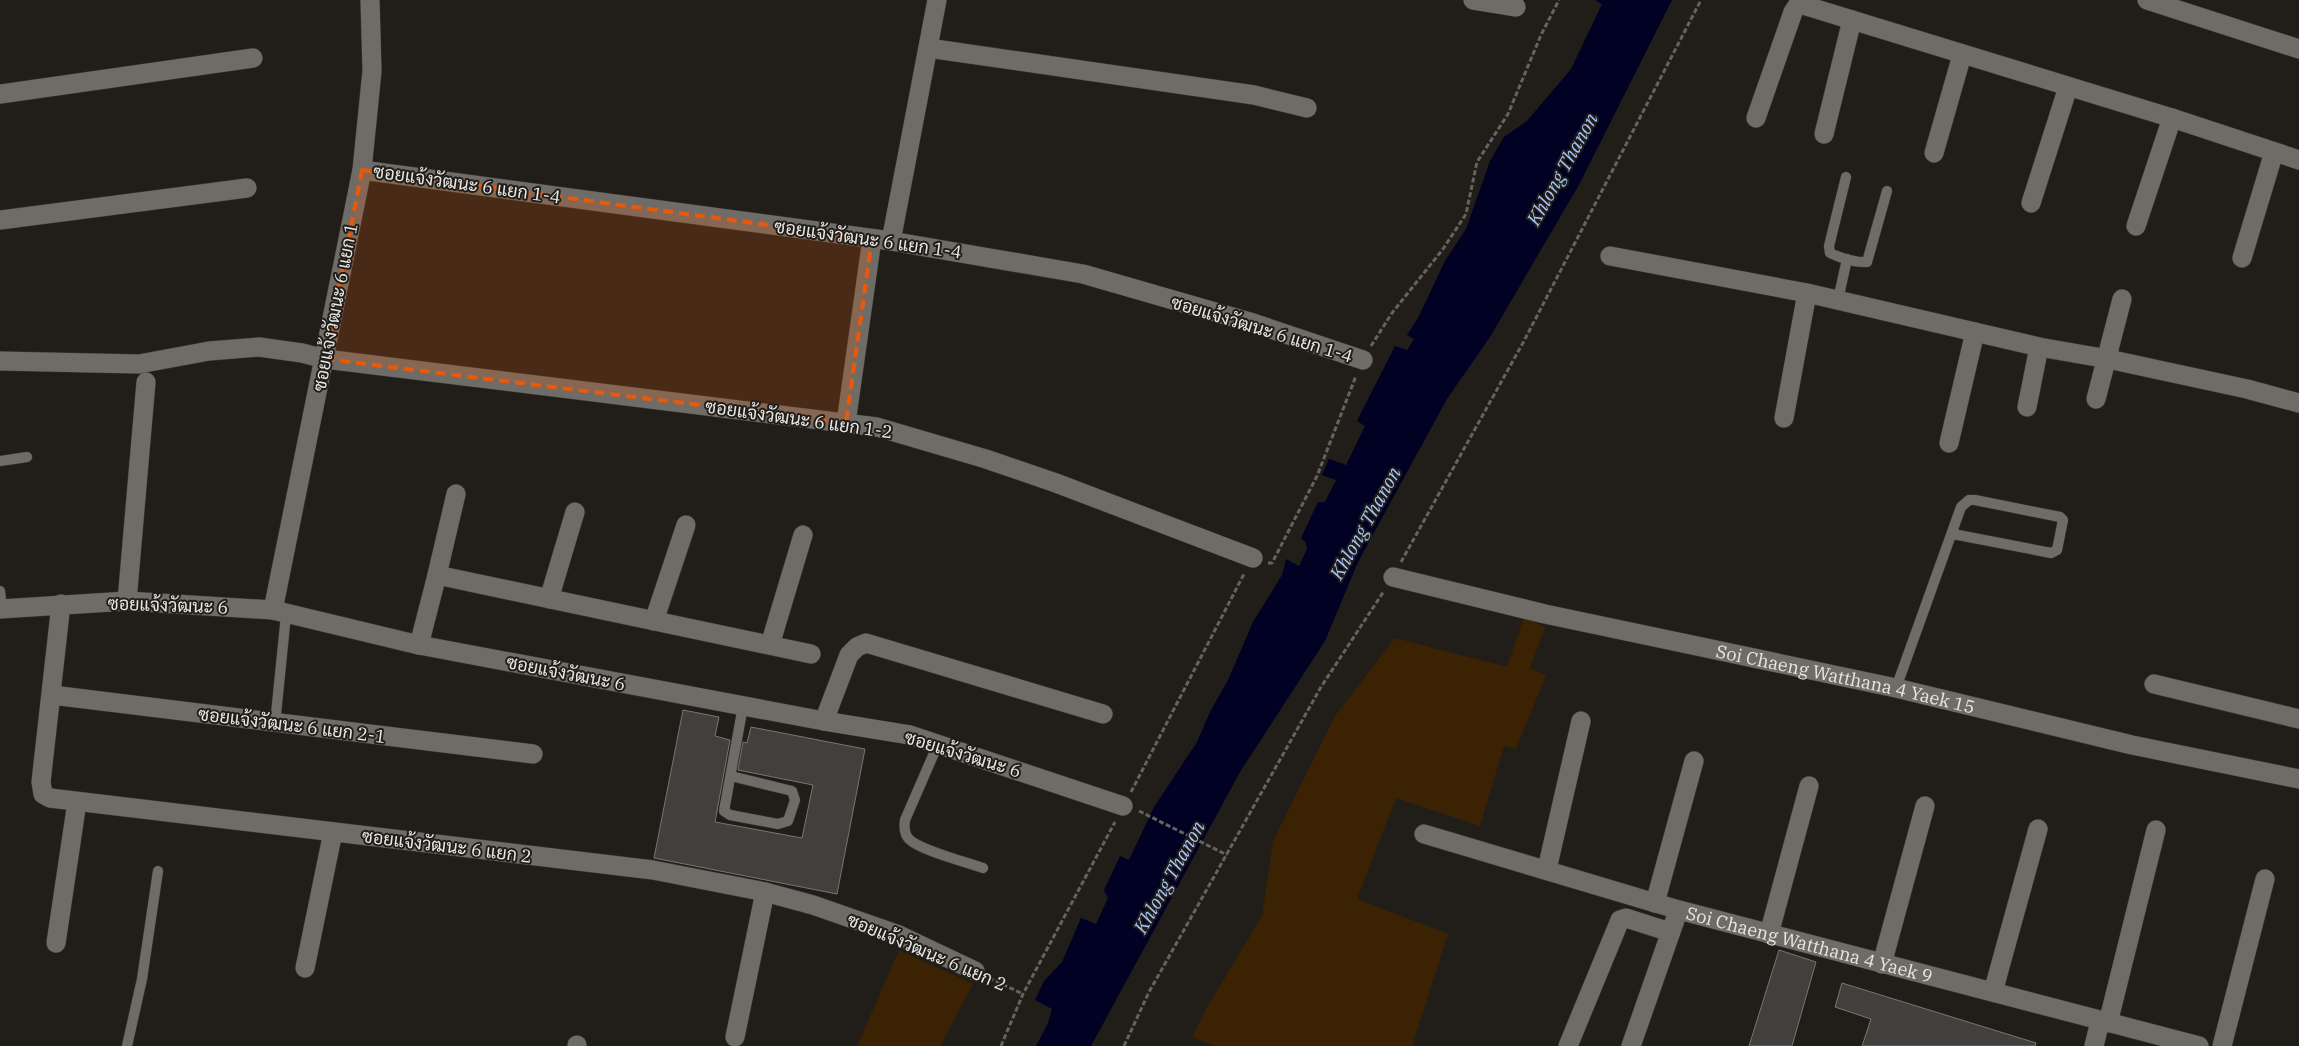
<svg xmlns="http://www.w3.org/2000/svg" width="2299" height="1046" viewBox="0 0 2299 1046" font-family="'IBM Plex Serif',Sarabun,serif">
<style>
.green{fill:#3b2203}
.water{fill:#000123}
.building{fill:#433f3c;stroke:#797571}
.lines{fill:none;stroke-linecap:round;stroke-linejoin:round}
.service-casing{stroke:#3b3937;stroke-width:11}
.minor-casing{stroke:#3b3937;stroke-width:20}
.path{stroke:#65635f;stroke-width:3;stroke-dasharray:5 2.5;stroke-linecap:butt}
.service{stroke:#6f6b67;stroke-width:10}
.minor{stroke:#6f6b67;stroke-width:19}
.marked{fill:#e8590c;fill-opacity:0.2;stroke:#e8590c;stroke-width:4;stroke-dasharray:10 6;stroke-linejoin:round}
.labels{text-anchor:middle;dominant-baseline:central;stroke-width:4;stroke-linejoin:round;paint-order:stroke}
.street-label{font-size:18px;fill:#e8e6e3;stroke:#211e1a}
.water-label{font-size:19px;font-style:italic;fill:#a6c5fd;stroke:#211e1a}
</style>
<rect width="100%" height="100%" fill="#211e1a"/>
<path class="green" d="M 1524,617 L 1545,627 L 1530,668 L 1546,675 L 1516,749 L 1504,746 L 1480,826 L 1396,798 L 1357,899 L 1448,934 L 1412,1046 L 1215,1046 L 1192,1037 L 1208,1006 L 1262,916 L 1273,841 L 1335,716 L 1395,638 L 1507,667 Z
M 899,950 L 973,984 L 940,1046 L 857,1046 Z"/>
<path class="water" d="M 1595,0 L 1672,0 L 1580,183 L 1490,337 L 1447,399 L 1358,562 L 1325,641 L 1240,772 L 1091,1046 L 1036,1046 L 1048,1023 L 1052,1009 L 1035,1000 L 1044,981 L 1062,962 L 1081,918 L 1096,924 L 1108,898 L 1104,890 L 1120,856 L 1129,860 L 1154,807 L 1197,742 L 1210,712 L 1228,680 L 1253,622 L 1282,575 L 1286,559 L 1299,566 L 1307,549 L 1306,543 L 1301,538 L 1318,502 L 1325,502 L 1336,480 L 1322,475 L 1329,459 L 1346,465 L 1365,426 L 1357,421 L 1395,346 L 1407,350 L 1414,339 L 1407,335 L 1418,318 L 1445,261 L 1466,229 L 1490,161 L 1504,137 L 1527,121 L 1571,69 L 1602,4 Z"/>
<path class="building" d="M 683,710 L 719,717 L 715,736 L 730,740 L 715,822 L 802,838 L 813,785 L 738,770 L 743,742 L 747,743 L 751,727 L 865,749 L 837,894 L 654,858 Z
M 1779,950 L 1816,962 L 1792,1046 L 1749,1046 Z
M 1842,983 L 2036,1043 L 2035,1046 L 1862,1046 L 1871,1019 L 1835,1007 Z"/>
<g class="lines">
<g class="service-casing">
<path id="service" d="M 1846,177 L 1829,246 L 1830,253 C 1841,258 1854,263 1867,262 L 1887,191
M 1838,300 L 1847,259
M 0,461 L 27,457
M 0,591 L 2,609
M 1896,688 L 1961,507 L 1969,500 L 1975,500 L 2060,517 L 2063,520 L 2057,550 L 2051,553 L 1953,534
M 275,724 L 286,615
M 938,744 L 905,820 C 904,827 904,834 909,839 C 919,850 966,862 983,868
M 731,776 L 792,791 L 795,800 L 788,821 L 778,824 L 730,815 L 724,811 L 743,706
M 127,1046 L 142,979 L 158,871"/>
</g>
<g class="minor-casing">
<g id="minor">
<path d="M 1473,0 L 1516,7"/>
<path d="M 2147,0 L 2299,49"/>
<path d="M 928,48 L 1254,95 L 1307,108"/>
<path d="M 0,94 L 253,58"/>
<path d="M 1756,118 L 1793,12 L 1797,6 L 1803,5 L 2172,118 L 2299,160"/>
<path d="M 1824,134 L 1852,20"/>
<path d="M 1934,153 L 1962,55"/>
<path d="M 362,170 L 891,241 L 1083,274 L 1253,323 L 1363,360"/>
<path d="M 2031,203 L 2068,87"/>
<path d="M 0,220 L 247,188"/>
<path d="M 2136,226 L 2172,118"/>
<path d="M 891,241 L 937,0"/>
<path d="M 1610,256 L 1807,293 L 2039,347 L 2108,359 L 2247,389 L 2299,403"/>
<path d="M 2242,258 L 2274,152"/>
<path d="M 0,361 L 139,364 L 209,351 L 259,347 L 302,353 L 325,359 L 877,427 L 986,459 L 1056,483 L 1253,558"/>
<path d="M 2096,399 L 2122,299"/>
<path d="M 2027,407 L 2039,347"/>
<path d="M 1784,418 L 1807,293"/>
<path d="M 846,423 L 872,239"/>
<path d="M 1949,443 L 1975,332"/>
<path d="M 437,575 L 456,494"/>
<path id="s1" d="M 1393,577 L 1545,614 L 1896,688 L 2132,745 L 2299,779"/>
<path d="M 549,599 L 575,512"/>
<path d="M 127,601 L 146,382"/>
<path d="M 61,604 L 41,782 L 43,794 L 50,798 L 653,870 L 765,892 L 813,905 L 899,935 L 975,971"/>
<path d="M 0,609 L 127,601 L 273,610 L 419,645 L 824,721 L 910,735 L 1123,806"/>
<path d="M 273,610 L 362,170 L 372,71 L 370,0"/>
<path d="M 654,621 L 686,525"/>
<path d="M 419,645 L 437,575 L 811,654"/>
<path d="M 770,645 L 803,535"/>
<path d="M 2154,684 L 2299,719"/>
<path d="M 52,695 L 533,754"/>
<path d="M 824,721 L 849,655 L 857,647 L 866,643 L 1103,714"/>
<path id="s2" d="M 1424,834 L 1679,910 L 2199,1046"/>
<path d="M 1547,869 L 1581,721"/>
<path d="M 1655,903 L 1694,761"/>
<path d="M 1769,934 L 1809,786"/>
<path d="M 56,943 L 77,802"/>
<path d="M 1882,964 L 1925,806"/>
<path d="M 305,968 L 333,832"/>
<path d="M 1993,992 L 2038,829"/>
<path d="M 2108,1023 L 2156,830"/>
<path d="M 735,1037 L 765,892"/>
<path d="M 577,1046 L 577,1045"/>
<path d="M 1568,1046 L 1620,920 L 1626,918 L 1670,932"/>
<path d="M 1631,1046 L 1675,920"/>
<path d="M 2094,1046 L 2100,1021"/>
<path d="M 2222,1046 L 2265,879"/>
</g>
</g>
<path class="path" d="M 1371,346 L 1392,313 L 1443,249 L 1466,214 L 1477,162 L 1508,114 L 1541,35 L 1559,0
M 1401,562 L 1524,341 L 1701,0
M 1268,563 L 1272,563 L 1317,476 L 1356,376
M 1131,792 L 1244,574
M 1139,811 L 1227,855
M 989,978 L 1023,994
M 1001,1046 L 1023,994 L 1115,822
M 1124,1046 L 1149,992 L 1321,687 L 1384,591"/>
<use href="#service" class="service"/>
<use href="#minor" class="minor"/>
</g>
<path class="marked" d="M 362,170 L 872,239 L 846,423 L 325,359 Z"/>
<g class="labels">
<g class="street-label">
<text transform="translate(467 184) rotate(8)">ซอยแจ้งวัฒนะ 6 แยก 1-4</text>
<text transform="translate(868 239) rotate(8)">ซอยแจ้งวัฒนะ 6 แยก 1-4</text>
<text transform="translate(335 307) rotate(-79)">ซอยแจ้งวัฒนะ 6 แยก 1</text>
<text transform="translate(1262 329) rotate(17)">ซอยแจ้งวัฒนะ 6 แยก 1-4</text>
<text transform="translate(799 419) rotate(8)">ซอยแจ้งวัฒนะ 6 แยก 1-2</text>
<text transform="translate(168 605) rotate(2)">ซอยแจ้งวัฒนะ 6</text>
<text transform="translate(566 673) rotate(11)">ซอยแจ้งวัฒนะ 6</text>
<text stroke="none"><textPath href="#s1" startOffset="464">Soi Chaeng Watthana 4 Yaek 15</textPath></text>
<text transform="translate(292 725) rotate(7)">ซอยแจ้งวัฒนะ 6 แยก 2-1</text>
<text transform="translate(963 754) rotate(17)">ซอยแจ้งวัฒนะ 6</text>
<text transform="translate(447 846) rotate(7)">ซอยแจ้งวัฒนะ 6 แยก 2</text>
<text stroke="none"><textPath href="#s2" startOffset="401">Soi Chaeng Watthana 4 Yaek 9</textPath></text>
<text transform="translate(927 952) rotate(23)">ซอยแจ้งวัฒนะ 6 แยก 2</text>
</g>
<g class="water-label">
<text transform="translate(1562 169) rotate(-61)">Khlong Thanon</text>
<text transform="translate(1365 523) rotate(-61)">Khlong Thanon</text>
<text transform="translate(1169 877) rotate(-61)">Khlong Thanon</text>
</g>
</g>
</svg>
